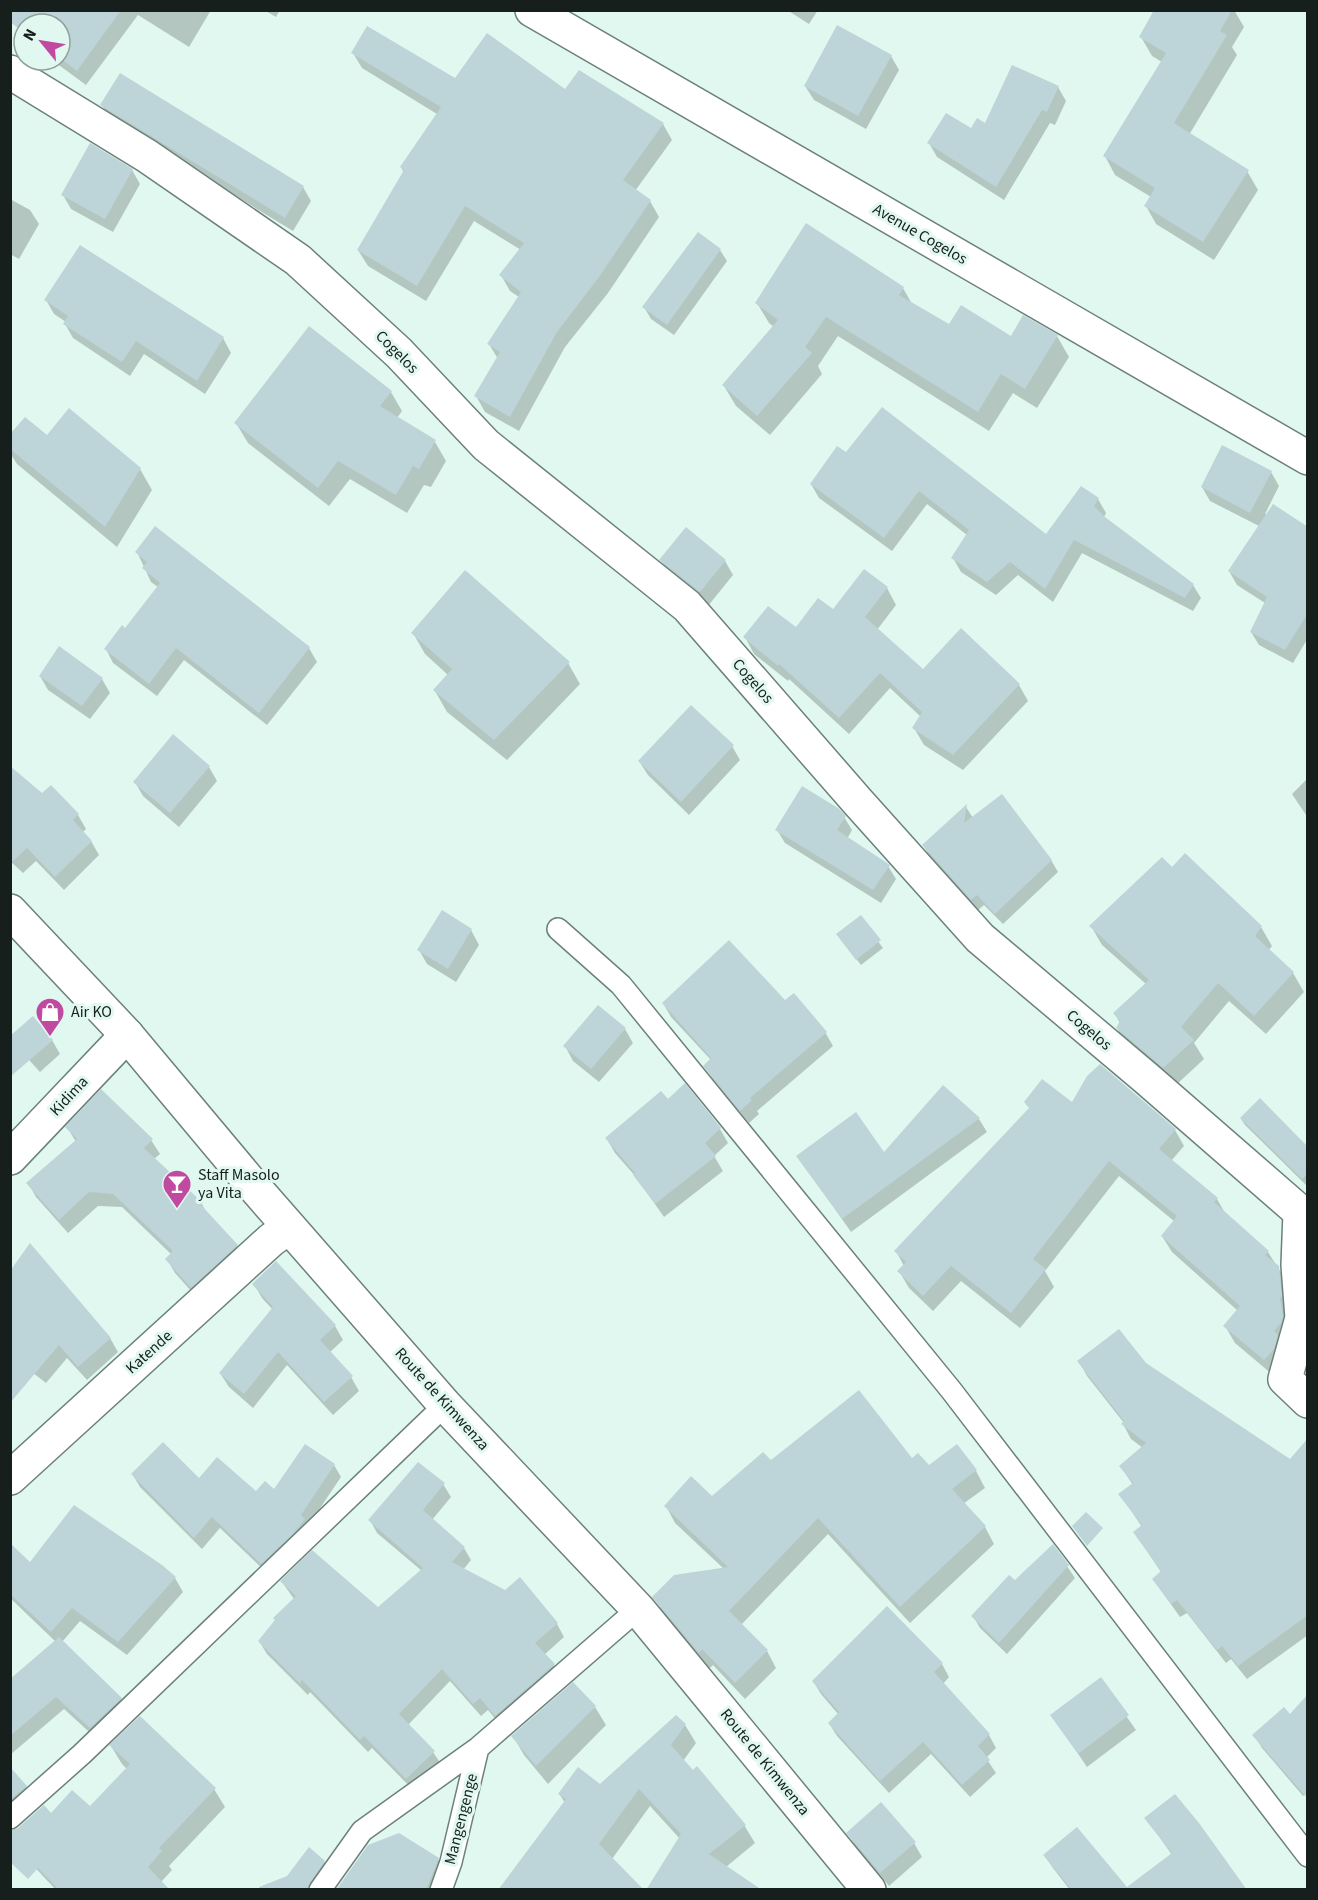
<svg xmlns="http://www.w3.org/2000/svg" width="1318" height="1900" viewBox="0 0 1318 1900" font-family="'Source Sans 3',sans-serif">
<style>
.shadow{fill:#0003}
.building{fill:#bdd4d8}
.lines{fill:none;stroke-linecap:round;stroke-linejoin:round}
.lane-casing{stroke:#6d817b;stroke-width:24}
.street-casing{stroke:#6d817b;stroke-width:36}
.secondary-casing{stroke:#6d817b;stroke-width:36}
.lane{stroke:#fff;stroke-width:21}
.street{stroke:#fff;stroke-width:33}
.secondary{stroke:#fff;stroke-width:33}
.labels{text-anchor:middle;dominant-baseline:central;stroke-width:6;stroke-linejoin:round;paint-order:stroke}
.street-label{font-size:16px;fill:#171f1c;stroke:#e1f8f1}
.poi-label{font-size:16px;fill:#171f1c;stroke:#e1f8f1;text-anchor:start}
</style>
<rect width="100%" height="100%" fill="#e1f8f1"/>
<path class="shadow" d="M 31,10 L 211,10 L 189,47 L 138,15 L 86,85 L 52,60 L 60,60 L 60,24 L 24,24 L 24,35 L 19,27 Z
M 264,10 L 280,10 L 276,17 Z
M 787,10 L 818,10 L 809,24 Z
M 1165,10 L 1234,10 L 1244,27 L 1232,47 L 1237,55 L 1189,135 L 1247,171 L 1258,190 L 1214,260 L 1156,224 L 1146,206 L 1151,197 L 1115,175 L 1105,156 L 1162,62 L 1152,56 L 1141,37 Z
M 353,53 L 455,80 L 565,91 L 663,124 L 672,140 L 635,191 L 650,201 L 659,217 L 608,293 L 565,347 L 519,431 L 485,412 L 476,396 L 498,359 L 489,344 L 519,297 L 510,291 L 501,275 L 521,250 L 474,221 L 426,301 L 368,266 L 358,250 L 404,173 L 401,167 L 437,114 L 362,68 Z
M 891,56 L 899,70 L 866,129 L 814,100 L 805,86 Z
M 1058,87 L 1066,101 L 1055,125 L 1050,123 L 1004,200 L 937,157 L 929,143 L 986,125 Z
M 102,105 L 303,187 L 311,201 L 293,231 L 110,119 Z
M 132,170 L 140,184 L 113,232 L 71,209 L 63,195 Z
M 10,199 L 30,210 L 39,224 L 19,259 L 10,254 Z
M 720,250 L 727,261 L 674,335 L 651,319 L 644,307 Z
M 903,288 L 912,304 L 950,326 L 1011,338 L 1057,336 L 1069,357 L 1037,408 L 1013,393 L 989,431 L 838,336 L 818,366 L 822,374 L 770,435 L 736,406 L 724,386 L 774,327 L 769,323 L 757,303 Z
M 46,300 L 223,338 L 231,353 L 205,394 L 144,354 L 130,376 L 73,338 L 65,324 L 66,322 L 54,314 Z
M 391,392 L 402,411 L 397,418 L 435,442 L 446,461 L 431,487 L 424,485 L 407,513 L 350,479 L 329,506 L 248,443 L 236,423 Z
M 69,410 L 140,469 L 152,490 L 117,547 L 17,464 L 10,453 L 10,436 L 47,437 Z
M 847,455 L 1046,536 L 1098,499 L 1106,513 L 1104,517 L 1193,585 L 1201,598 L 1193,611 L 1082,553 L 1053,602 L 1018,575 L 996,595 L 961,572 L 953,558 L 967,535 L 927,504 L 892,551 L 819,498 L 811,484 Z
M 1271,472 L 1279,486 L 1265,514 L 1308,529 L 1308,638 L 1293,663 L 1259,645 L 1251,632 L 1265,603 L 1237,585 L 1229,571 L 1259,526 L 1210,501 L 1202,487 Z
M 155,528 L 309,648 L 317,662 L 267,725 L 184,660 L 157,696 L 113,663 L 106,649 L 125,630 L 158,587 L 151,582 L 137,552 Z
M 661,560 L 725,561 L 733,575 L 708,606 L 669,574 Z
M 887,588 L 896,605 L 877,630 L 923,671 L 1019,685 L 1028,701 L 963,770 L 924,745 L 914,728 L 921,717 L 890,688 L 849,734 L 789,679 L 788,681 L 754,654 L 745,637 L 796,630 L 834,611 Z
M 413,633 L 568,663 L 580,684 L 507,760 L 447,712 L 435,691 L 448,675 L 425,654 Z
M 40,676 L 102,679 L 110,693 L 90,719 L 48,690 Z
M 732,746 L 740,760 L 689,815 L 648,775 L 639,761 Z
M 209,767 L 217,781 L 179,827 L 143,796 L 135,782 Z
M 1308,778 L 1308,818 L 1292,794 Z
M 42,795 L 78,815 L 86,829 L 82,833 L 91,841 L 99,855 L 64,890 L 36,861 L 23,873 L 10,861 Z
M 966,807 L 973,818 L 1051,860 L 1058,872 L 1003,924 L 984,905 L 978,910 L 930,857 L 924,846 Z
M 844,817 L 852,830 L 847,839 L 888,866 L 896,879 L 881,903 L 785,843 L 777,830 Z
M 860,917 L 883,948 L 861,965 L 842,941 Z
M 1091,926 L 1261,927 L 1272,946 L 1268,951 L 1293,973 L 1304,992 L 1266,1034 L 1229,1001 L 1194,1043 L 1204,1059 L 1175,1086 L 1128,1047 L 1117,1028 L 1120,1023 L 1115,1014 L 1146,984 L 1102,945 Z
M 471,930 L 479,945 L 456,982 L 427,964 L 419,950 Z
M 785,1002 L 825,1032 L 833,1046 L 757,1111 L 759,1114 L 749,1123 L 713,1079 L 705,1066 L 711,1060 L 671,1017 L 663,1003 Z
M 625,1029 L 633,1043 L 599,1082 L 573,1061 L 565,1046 Z
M 52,1040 L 60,1054 L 40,1072 L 20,1050 Z
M 684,1085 L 720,1129 L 728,1143 L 714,1156 L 723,1171 L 664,1217 L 636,1177 L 615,1153 L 607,1139 L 667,1101 Z
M 1073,1105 L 1175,1130 L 1184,1146 L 1171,1161 L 1217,1199 L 1226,1215 L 1268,1252 L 1288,1284 L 1292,1333 L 1274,1376 L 1235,1343 L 1225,1326 L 1238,1311 L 1172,1252 L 1162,1236 L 1174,1221 L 1119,1176 L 1045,1271 L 1054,1287 L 1020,1328 L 961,1281 L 933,1311 L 909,1288 L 899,1271 L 904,1266 L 896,1251 Z
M 979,1119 L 987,1132 L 851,1232 L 798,1156 L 884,1154 Z
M 1241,1119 L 1308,1149 L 1306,1185 L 1245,1125 Z
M 67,1127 L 151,1140 L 160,1154 L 154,1159 L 202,1204 L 207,1214 L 237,1246 L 245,1260 L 200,1301 L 175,1273 L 167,1259 L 172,1255 L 122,1207 L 98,1206 L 68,1233 L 36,1197 L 28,1183 L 76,1142 Z
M 10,1273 L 110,1338 L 118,1352 L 87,1380 L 67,1358 L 46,1383 L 10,1355 Z
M 254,1284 L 335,1326 L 343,1340 L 329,1353 L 351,1377 L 359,1391 L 333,1415 L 287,1365 L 253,1408 L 229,1387 L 220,1373 L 273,1310 L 262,1298 Z
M 1079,1361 L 1145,1364 L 1290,1461 L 1308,1443 L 1308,1635 L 1247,1679 L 1231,1659 L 1226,1663 L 1187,1613 L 1180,1617 L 1153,1579 L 1161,1572 L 1135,1533 L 1142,1527 L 1120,1494 L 1133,1485 L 1121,1467 L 1143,1448 L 1131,1439 L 1123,1424 L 1124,1423 L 1087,1376 Z
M 957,1446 L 976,1471 L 985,1488 L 963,1504 L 985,1527 L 994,1544 L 910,1623 L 828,1534 L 741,1625 L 767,1651 L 776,1668 L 745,1699 L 713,1665 L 709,1669 L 664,1614 L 654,1597 L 724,1569 L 675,1523 L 666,1506 L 712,1498 L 771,1462 L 912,1460 L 929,1467 Z
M 334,1465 L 341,1477 L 308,1526 L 269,1575 L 220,1528 L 202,1549 L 140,1487 L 133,1475 L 199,1481 L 256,1493 L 274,1492 Z
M 443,1484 L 451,1497 L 432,1520 L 464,1548 L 471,1560 L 463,1570 L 506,1592 L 520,1579 L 557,1624 L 564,1637 L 544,1655 L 554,1665 L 561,1678 L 503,1728 L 488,1710 L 481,1716 L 450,1681 L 408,1725 L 433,1752 L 441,1764 L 414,1791 L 372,1748 L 368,1752 L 310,1692 L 308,1695 L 267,1654 L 259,1641 L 294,1599 L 282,1582 L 378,1609 L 422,1571 L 377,1533 L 370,1520 Z
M 10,1545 L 30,1564 L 161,1566 L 175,1578 L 183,1592 L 127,1655 L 80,1621 L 62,1642 L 121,1699 L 128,1712 L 98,1740 L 64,1709 L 10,1755 L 10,1681 L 56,1642 L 10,1598 Z
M 1053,1546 L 1075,1578 L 1007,1654 L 980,1628 L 973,1616 L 1015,1582 Z
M 887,1609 L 942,1664 L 949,1677 L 943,1684 L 989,1735 L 996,1748 L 986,1758 L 996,1773 L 970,1797 L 931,1754 L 889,1793 L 837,1736 L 829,1723 L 838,1714 L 821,1694 L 813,1681 Z
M 1100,1679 L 1136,1730 L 1087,1767 L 1052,1715 Z
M 595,1707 L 606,1725 L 548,1784 L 524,1755 L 513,1736 Z
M 676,1717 L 685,1725 L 696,1743 L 683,1761 L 744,1825 L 755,1843 L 726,1867 L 680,1839 L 650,1806 L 612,1859 L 500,1890 L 565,1803 L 560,1795 L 600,1786 Z
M 1254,1735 L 1308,1793 L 1303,1796 L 1262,1748 Z
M 111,1746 L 214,1789 L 225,1807 L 169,1866 L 172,1870 L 161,1882 L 168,1890 L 56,1890 L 14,1845 L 51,1815 L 90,1808 L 127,1769 L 122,1764 Z
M 10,1769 L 26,1787 L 33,1799 L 10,1820 Z
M 1146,1818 L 1245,1890 L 1070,1890 L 1053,1868 L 1045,1856 L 1127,1889 L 1172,1855 Z
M 848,1833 L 914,1843 L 922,1857 L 889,1886 L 856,1847 Z
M 438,1859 L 448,1877 L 444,1890 L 336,1890 Z
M 324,1862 L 335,1880 L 328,1890 L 277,1890 Z"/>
<path class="building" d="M 10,10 L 121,10 L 77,71 L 60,58 L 60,24 L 24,24 L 24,32 L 10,22 Z
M 1154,10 L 1232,10 L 1220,31 L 1227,35 L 1174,123 L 1249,170 L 1203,242 L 1144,206 L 1155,188 L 1103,156 L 1166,53 L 1139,37 Z
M 837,25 L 892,55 L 858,116 L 804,86 Z
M 367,26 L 455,78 L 487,33 L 565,89 L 579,70 L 664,123 L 623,180 L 651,200 L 599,277 L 557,332 L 510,417 L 474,396 L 500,352 L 487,344 L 521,292 L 499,275 L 524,243 L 465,206 L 417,286 L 357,250 L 404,170 L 400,167 L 441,107 L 351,53 Z
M 1012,65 L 1059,86 L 1047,112 L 1042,110 L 996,187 L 927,143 L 946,113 L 971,128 L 977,118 L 985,123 Z
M 120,73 L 304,186 L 285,218 L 100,105 Z
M 90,143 L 133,169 L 105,219 L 61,195 Z
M 806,223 L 904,287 L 899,295 L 949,324 L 961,305 L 1011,336 L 1023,315 L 1058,335 L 1025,389 L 1001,374 L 978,412 L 826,317 L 805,347 L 812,353 L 757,416 L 722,385 L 778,320 L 755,303 Z
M 698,232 L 721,249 L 667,325 L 642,307 Z
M 80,245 L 224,337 L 197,381 L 136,341 L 122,362 L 63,324 L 68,316 L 44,300 Z
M 309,326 L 392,391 L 380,406 L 436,440 L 419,469 L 413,466 L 396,495 L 338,461 L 318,488 L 234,423 Z
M 882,407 L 1046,534 L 1081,486 L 1099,498 L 1094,506 L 1105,517 L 1194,584 L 1185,598 L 1074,540 L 1045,589 L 1010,562 L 987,582 L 951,558 L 969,530 L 919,491 L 884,538 L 810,484 L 837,446 L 846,452 Z
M 69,408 L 141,468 L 105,527 L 10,449 L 10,434 L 25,417 L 47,435 Z
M 1222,445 L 1272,471 L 1250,513 L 1201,487 Z
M 1273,504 L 1308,527 L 1308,613 L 1285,650 L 1250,632 L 1267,597 L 1228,571 Z
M 155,526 L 310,647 L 259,713 L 176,648 L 149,684 L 104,649 L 122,625 L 125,628 L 160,583 L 142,568 L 147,562 L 135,552 Z
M 686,527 L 726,560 L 700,592 L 659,560 Z
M 864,569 L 888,587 L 865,617 L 923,669 L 961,628 L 1020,684 L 953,755 L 912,728 L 922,712 L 880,673 L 839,718 L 779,664 L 778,666 L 743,637 L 768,606 L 796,627 L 818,598 L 833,609 Z
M 465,570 L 570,662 L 494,740 L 433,690 L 452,669 L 411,633 Z
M 59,646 L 103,678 L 82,706 L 39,676 Z
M 691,705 L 734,745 L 681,802 L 638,761 Z
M 173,734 L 210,766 L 170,813 L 133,782 Z
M 10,766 L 42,793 L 51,785 L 79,814 L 73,820 L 92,841 L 55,877 L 27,848 L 10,864 Z
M 802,786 L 838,808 L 846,816 L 837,830 L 890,865 L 873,890 L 775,830 Z
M 1002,794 L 1052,860 L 995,914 L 977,895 L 971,900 L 922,845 L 967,804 L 964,823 Z
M 1185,853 L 1262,926 L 1255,936 L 1294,972 L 1254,1016 L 1218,983 L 1181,1027 L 1194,1040 L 1163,1068 L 1116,1028 L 1120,1021 L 1113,1013 L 1149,980 L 1089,926 L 1162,857 L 1172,867 Z
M 442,910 L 472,929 L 448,969 L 417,950 Z
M 861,915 L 881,940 L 856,960 L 836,934 Z
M 729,940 L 785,1000 L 794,993 L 827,1032 L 750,1098 L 752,1100 L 740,1111 L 703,1066 L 711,1058 L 662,1003 Z
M 598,1005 L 626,1028 L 591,1069 L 563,1046 Z
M 33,1016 L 53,1040 L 10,1077 L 10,1036 Z
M 1100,1064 L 1176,1129 L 1159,1149 L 1218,1198 L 1214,1202 L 1269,1251 L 1265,1255 L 1279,1266 L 1282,1296 L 1280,1298 L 1283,1316 L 1281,1323 L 1274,1331 L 1278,1335 L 1274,1349 L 1264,1360 L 1223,1326 L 1240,1306 L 1161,1236 L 1177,1216 L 1109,1161 L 1033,1259 L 1046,1269 L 1011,1313 L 951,1266 L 923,1296 L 897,1271 L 906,1262 L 894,1251 L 1029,1108 L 1024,1102 L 1042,1079 L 1072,1102 L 1087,1076 Z
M 685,1083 L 721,1128 L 705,1143 L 716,1156 L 655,1204 L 633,1175 L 635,1173 L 605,1138 L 661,1091 L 668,1099 Z
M 943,1085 L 980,1118 L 842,1219 L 796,1156 L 856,1112 L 884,1152 Z
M 101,1089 L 153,1139 L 144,1148 L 203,1203 L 201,1205 L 238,1245 L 191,1288 L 165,1259 L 173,1251 L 113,1194 L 89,1192 L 59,1220 L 26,1183 L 77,1139 L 65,1127 Z
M 1260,1098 L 1308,1147 L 1308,1173 L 1302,1179 L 1240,1118 Z
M 30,1243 L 111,1338 L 78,1367 L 59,1345 L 10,1403 L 10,1271 Z
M 276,1261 L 336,1325 L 320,1340 L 353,1376 L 324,1402 L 278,1352 L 244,1394 L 219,1373 L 273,1307 L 252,1284 Z
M 1119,1329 L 1146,1363 L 1290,1459 L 1308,1438 L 1308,1615 L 1238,1666 L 1222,1646 L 1217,1650 L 1177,1600 L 1171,1604 L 1152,1579 L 1161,1571 L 1133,1532 L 1142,1525 L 1118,1494 L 1133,1483 L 1119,1466 L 1146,1443 L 1121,1424 L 1124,1421 L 1077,1361 Z
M 859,1390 L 912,1458 L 918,1453 L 929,1465 L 957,1444 L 977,1470 L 952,1489 L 986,1526 L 900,1607 L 818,1518 L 729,1611 L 768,1650 L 735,1683 L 702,1649 L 699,1653 L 652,1597 L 674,1575 L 728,1567 L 664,1506 L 691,1476 L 712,1496 L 763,1452 L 771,1460 Z
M 163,1442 L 199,1478 L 217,1457 L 256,1491 L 265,1481 L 274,1489 L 305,1444 L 335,1464 L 301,1515 L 305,1519 L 293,1534 L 261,1564 L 212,1517 L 194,1538 L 131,1474 Z
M 418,1462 L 445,1483 L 423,1510 L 465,1547 L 452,1562 L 505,1590 L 520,1577 L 558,1623 L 535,1643 L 555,1664 L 495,1716 L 480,1698 L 473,1704 L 442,1669 L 399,1714 L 435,1751 L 406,1779 L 364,1736 L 360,1740 L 302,1680 L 300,1684 L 258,1641 L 275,1620 L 273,1618 L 296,1596 L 280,1581 L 312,1550 L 378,1607 L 423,1568 L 368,1520 Z
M 74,1505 L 162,1565 L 176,1577 L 118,1642 L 72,1608 L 51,1632 L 10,1594 L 10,1543 L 30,1562 Z
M 1086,1512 L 1103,1528 L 1087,1546 L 1072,1526 Z
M 1053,1544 L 1069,1565 L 999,1643 L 971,1616 L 1009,1575 L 1015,1580 Z
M 887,1606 L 943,1663 L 934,1672 L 990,1734 L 978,1746 L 990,1760 L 962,1785 L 923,1742 L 880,1781 L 828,1723 L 839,1712 L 812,1681 Z
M 59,1637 L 122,1698 L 90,1728 L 56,1697 L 10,1736 L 10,1679 Z
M 1101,1677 L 1129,1715 L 1078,1754 L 1050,1715 Z
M 573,1682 L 596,1706 L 536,1766 L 511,1736 Z
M 1308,1694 L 1308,1799 L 1252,1735 L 1284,1707 L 1290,1714 Z
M 676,1715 L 686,1724 L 671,1745 L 693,1770 L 697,1766 L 746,1825 L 709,1854 L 762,1890 L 646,1890 L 681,1834 L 639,1789 L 599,1844 L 644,1890 L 498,1890 L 566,1799 L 558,1794 L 578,1767 L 600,1784 Z
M 140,1716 L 216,1788 L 159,1848 L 162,1851 L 148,1867 L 170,1890 L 59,1890 L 38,1868 L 28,1879 L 10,1862 L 10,1830 L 18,1828 L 44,1805 L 51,1813 L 72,1790 L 90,1806 L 130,1764 L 109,1745 Z
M 10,1767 L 27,1786 L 10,1800 Z
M 1175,1794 L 1199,1823 L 1247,1890 L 1072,1890 L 1043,1855 L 1077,1827 L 1127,1887 L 1172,1853 L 1144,1818 Z
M 881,1802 L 916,1842 L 880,1873 L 846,1833 Z
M 399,1833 L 439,1858 L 426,1890 L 336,1890 L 368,1845 Z
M 309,1847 L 325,1861 L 310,1883 L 307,1890 L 259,1890 L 259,1887 L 287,1876 Z"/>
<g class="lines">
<g class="lane-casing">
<path id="lane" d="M 558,929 L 621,985 L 951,1390 L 1308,1856
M 10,1818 L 82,1754 L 445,1405
M 320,1890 L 362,1831 L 478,1748 L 638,1609
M 441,1890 L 451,1862 L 478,1748"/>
</g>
<g class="street-casing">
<path id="street" d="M 532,10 L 1308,458
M 10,72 L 147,156 L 298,260 L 399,353 L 486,445 L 687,606 L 858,802 L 980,938 L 1146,1078 L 1300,1212 L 1298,1265 L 1302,1318 L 1285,1379 L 1308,1401
M 10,1158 L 127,1035
M 10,1478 L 271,1240 L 289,1227"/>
</g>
<g class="secondary-casing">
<path id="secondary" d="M 10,911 L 127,1035 L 250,1182 L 445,1405 L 638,1609 L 869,1890"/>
</g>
<use href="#lane" class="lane"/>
<use href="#street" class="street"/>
<use href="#secondary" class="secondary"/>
</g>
<defs>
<g id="shop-pin" transform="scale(1.5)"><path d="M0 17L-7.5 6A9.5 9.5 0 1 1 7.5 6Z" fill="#c14aa1" stroke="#e1f8f1"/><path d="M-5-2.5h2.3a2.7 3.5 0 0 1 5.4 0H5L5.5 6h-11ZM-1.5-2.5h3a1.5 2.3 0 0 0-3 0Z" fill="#fff"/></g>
<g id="bar-pin" transform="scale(1.5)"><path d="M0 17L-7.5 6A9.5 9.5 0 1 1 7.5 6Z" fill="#c14aa1" stroke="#e1f8f1"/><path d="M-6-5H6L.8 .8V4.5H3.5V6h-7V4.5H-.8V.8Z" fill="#fff"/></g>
</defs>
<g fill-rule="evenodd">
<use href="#shop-pin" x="50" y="1012"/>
<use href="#bar-pin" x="177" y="1184"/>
</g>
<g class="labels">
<g class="street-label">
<text transform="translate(920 234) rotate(30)">Avenue Cogelos</text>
<text transform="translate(397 352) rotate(45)">Cogelos</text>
<text transform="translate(753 681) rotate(49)">Cogelos</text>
<text transform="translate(1089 1030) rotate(40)">Cogelos</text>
<text transform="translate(69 1096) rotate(-47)">Kidima</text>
<text transform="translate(149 1352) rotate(-42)">Katende</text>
<text transform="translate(442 1399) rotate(48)">Route de Kimwenza</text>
<text transform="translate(765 1762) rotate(51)">Route de Kimwenza</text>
<text transform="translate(461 1819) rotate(-76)">Mangengenge</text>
</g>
<g class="poi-label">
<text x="71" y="1012">Air KO</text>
<text x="198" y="1175">Staff Masolo<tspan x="198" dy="18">ya Vita</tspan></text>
</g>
</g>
<rect width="1318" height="1900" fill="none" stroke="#171f1c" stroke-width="24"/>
<g transform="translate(42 42) rotate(300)"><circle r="28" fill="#e1f8f1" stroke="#90a19c" stroke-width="1.5"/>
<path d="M0-4.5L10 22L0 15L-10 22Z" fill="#c14aa1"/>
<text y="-9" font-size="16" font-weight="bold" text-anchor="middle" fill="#171f1c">N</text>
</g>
</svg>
